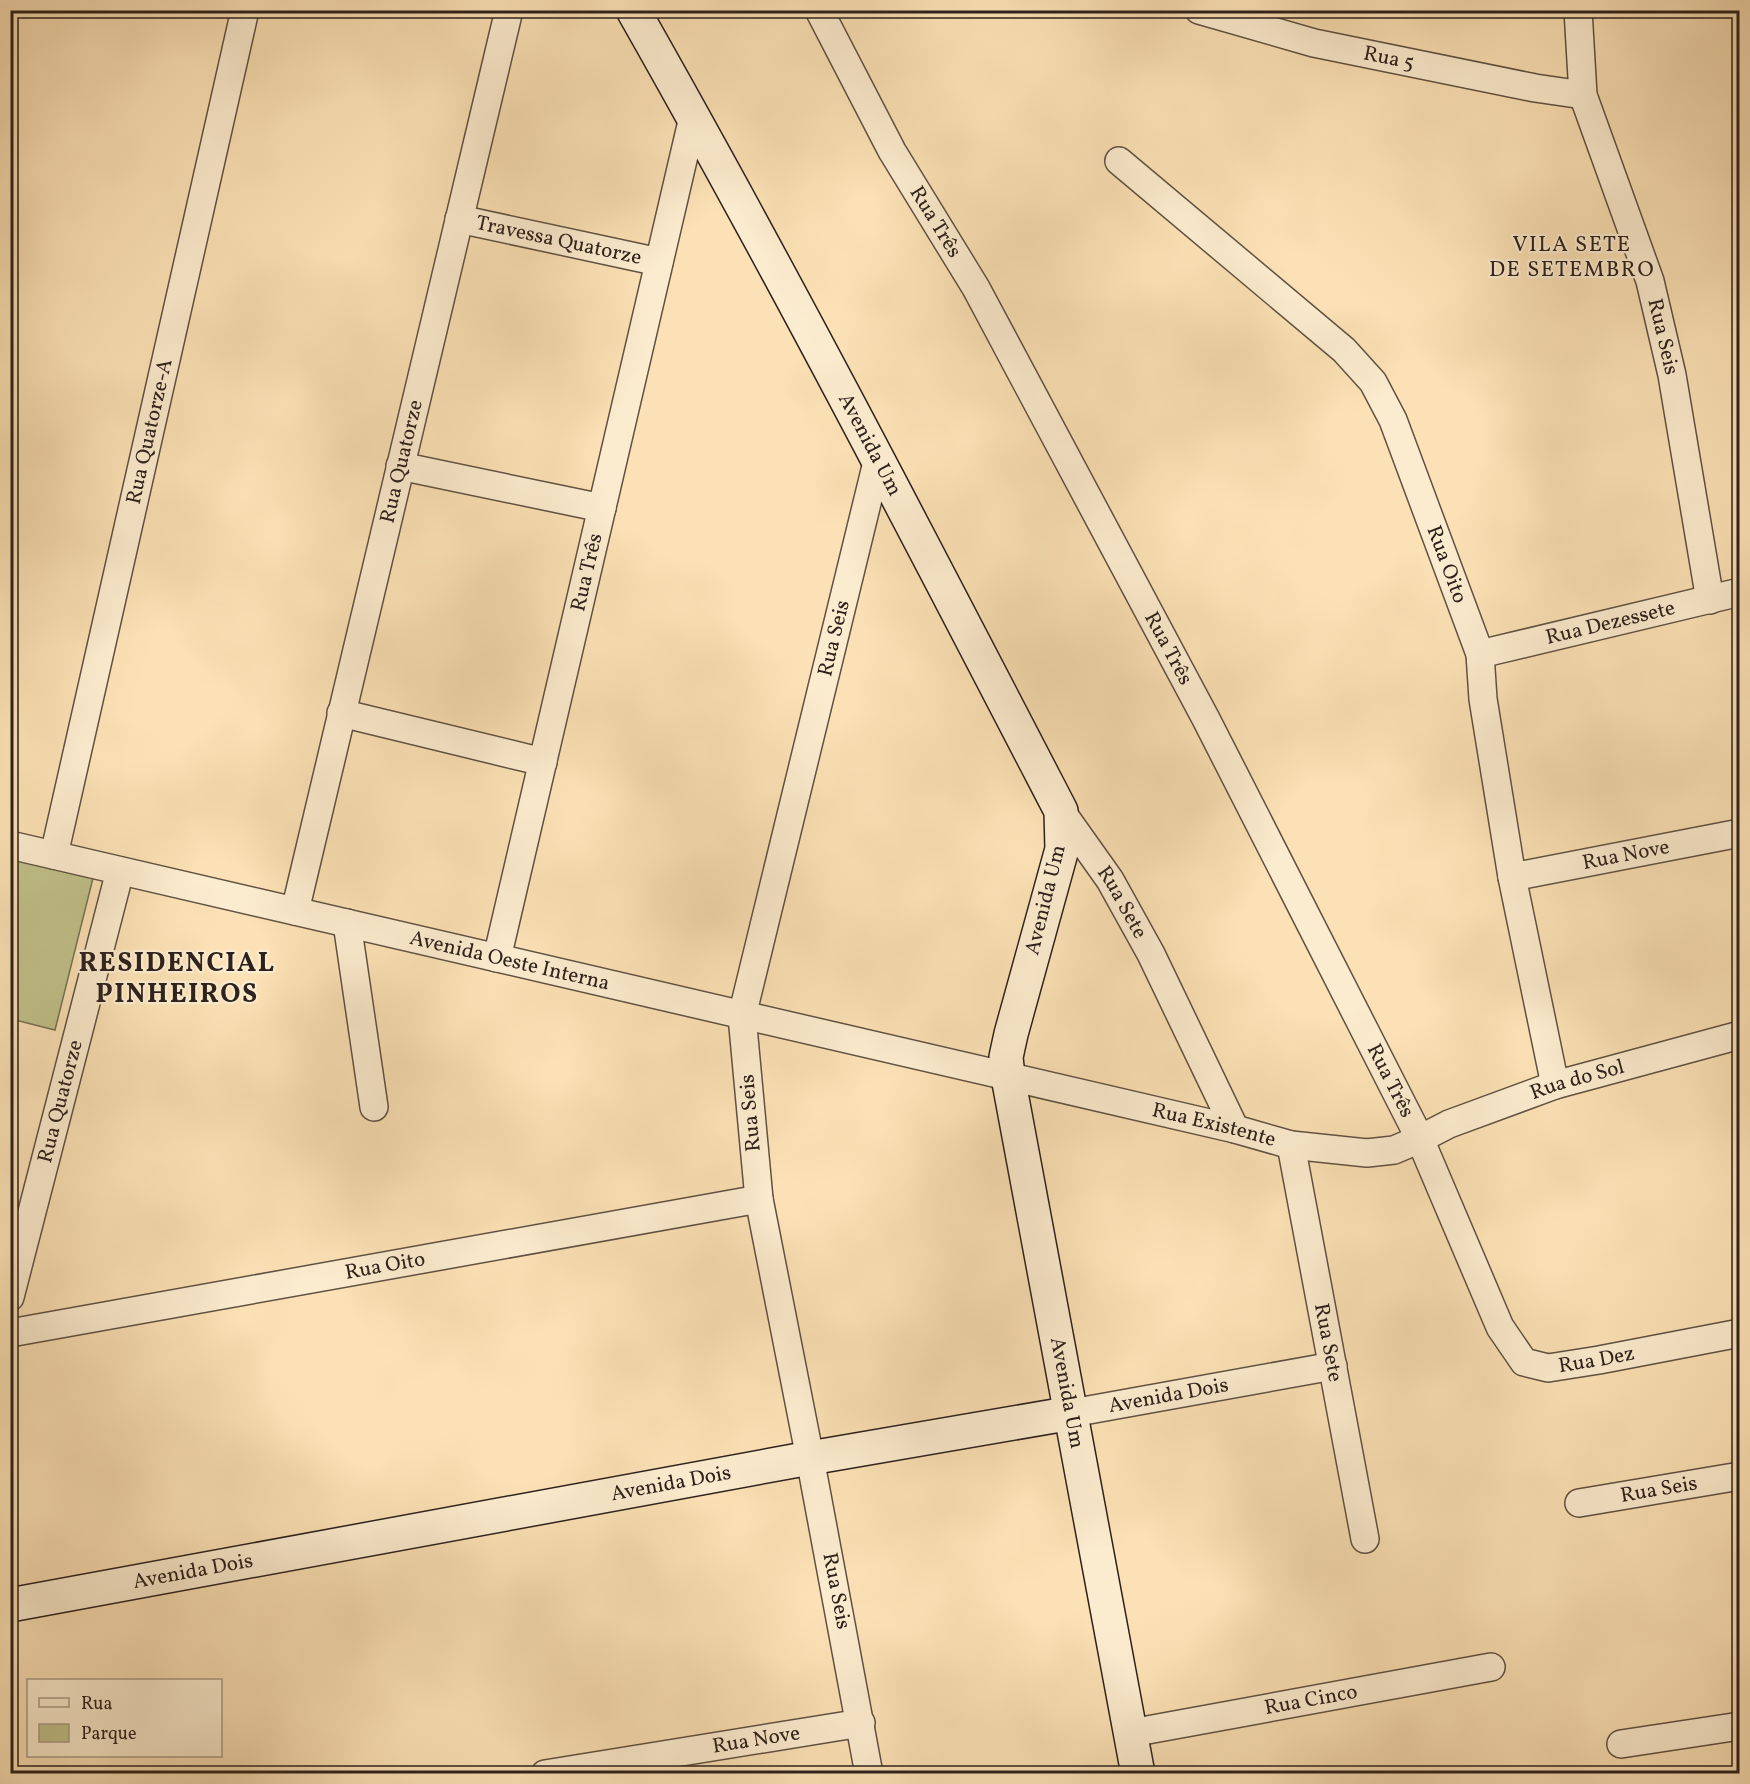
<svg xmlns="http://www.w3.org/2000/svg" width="1750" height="1784" viewBox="0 0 1750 1784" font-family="Vollkorn,serif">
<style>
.green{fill:#c1c28b;stroke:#777254;stroke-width:1.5}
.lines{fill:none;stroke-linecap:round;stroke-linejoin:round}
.street-casing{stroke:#605142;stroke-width:30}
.secondary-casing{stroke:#2d211c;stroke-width:36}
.street{stroke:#fceccf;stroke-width:27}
.secondary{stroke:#fceccf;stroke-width:33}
.labels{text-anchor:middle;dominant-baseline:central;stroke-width:4.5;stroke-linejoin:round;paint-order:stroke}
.street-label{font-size:21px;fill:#2d211c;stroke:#fceccf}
.neighbourhood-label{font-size:22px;letter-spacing:1.5px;fill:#2d211c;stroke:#fceccf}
.district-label{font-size:27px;font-weight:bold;letter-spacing:1.5px;fill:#2d211c;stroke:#fceccf}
</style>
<rect width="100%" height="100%" fill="#fbe1b5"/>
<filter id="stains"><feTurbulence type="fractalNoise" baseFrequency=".00333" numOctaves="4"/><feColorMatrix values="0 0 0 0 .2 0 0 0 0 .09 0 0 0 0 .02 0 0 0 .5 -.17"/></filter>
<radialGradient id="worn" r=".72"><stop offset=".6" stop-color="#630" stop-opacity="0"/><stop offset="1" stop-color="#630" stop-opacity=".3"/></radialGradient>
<path class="green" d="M 11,858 L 93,878 L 55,1030 L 11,1019 Z"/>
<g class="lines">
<g class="street-casing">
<g id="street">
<path id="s1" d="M 819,10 L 892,151 L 976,288 L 1206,719 L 1420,1139 L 1500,1327 L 1524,1362 L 1548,1368 L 1599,1360 L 1740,1333"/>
<path id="s2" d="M 1199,10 L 1314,43 L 1535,88 L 1583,95"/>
<path id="s3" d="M 1578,10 L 1583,95 L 1650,281 L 1672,375 L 1710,600"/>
<path id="s4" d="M 1119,161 L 1344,350 L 1373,382 L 1393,420 L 1480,654 L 1483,699 L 1512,877 L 1555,1085"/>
<path id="s5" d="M 459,219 L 659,262"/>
<path d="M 400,466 L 602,508"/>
<path id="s6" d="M 1480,654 L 1740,592"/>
<path d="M 341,713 L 543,762"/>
<path id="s7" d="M 1061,811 L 1110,880 L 1151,954 L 1235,1129"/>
<path id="s8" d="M 10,845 L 1235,1129 L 1291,1145 L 1367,1153 L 1394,1150 L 1420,1139 L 1449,1124 L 1555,1085 L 1740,1035"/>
<path id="s9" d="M 54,855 L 245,10"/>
<path id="s10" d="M 1512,877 L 1740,833"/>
<path id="s11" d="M 295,911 L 509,10"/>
<path d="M 347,923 L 374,1107"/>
<path id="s12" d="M 497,958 L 693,117"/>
<path id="s13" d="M 1291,1145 L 1365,1539"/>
<path id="s14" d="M 10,1297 L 120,871"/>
<path id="s15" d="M 10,1333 L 759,1199"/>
<path id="s16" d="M 1072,1413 L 1333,1366"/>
<path id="s17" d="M 1579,1503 L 1740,1476"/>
<path id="s18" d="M 1131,1733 L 1491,1667"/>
<path d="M 1621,1744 L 1740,1726"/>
<path id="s19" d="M 545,1774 L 861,1723"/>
<path id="s20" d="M 869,1774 L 810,1458 L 759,1199 L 742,1016 L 878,458"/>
</g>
</g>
<g class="secondary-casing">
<g id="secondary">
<path id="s21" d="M 633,10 C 783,274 922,543 1061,811 L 1062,849 L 1011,1034 L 1006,1057 L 1008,1077 L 1138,1774"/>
<path id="s22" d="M 10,1605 L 810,1458 L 1072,1413"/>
</g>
</g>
<use href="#street" class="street"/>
<use href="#secondary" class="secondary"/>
</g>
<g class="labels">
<g class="street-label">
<text stroke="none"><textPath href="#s2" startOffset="196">Rua 5</textPath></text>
<text stroke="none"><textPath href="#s1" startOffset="242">Rua Três</textPath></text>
<text stroke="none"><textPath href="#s5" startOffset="102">Travessa Quatorze</textPath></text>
<text stroke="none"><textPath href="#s3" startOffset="340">Rua Seis</textPath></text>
<text stroke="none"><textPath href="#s9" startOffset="434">Rua Quatorze-A</textPath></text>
<text stroke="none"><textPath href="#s21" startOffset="495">Avenida Um</textPath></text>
<text stroke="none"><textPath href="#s11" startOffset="462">Rua Quatorze</textPath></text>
<text stroke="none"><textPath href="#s4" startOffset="534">Rua Oito</textPath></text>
<text stroke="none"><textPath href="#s12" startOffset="396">Rua Três</textPath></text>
<text stroke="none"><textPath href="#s6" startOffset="134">Rua Dezessete</textPath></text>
<text stroke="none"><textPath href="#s20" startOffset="1158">Rua Seis</textPath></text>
<text stroke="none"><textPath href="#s1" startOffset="728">Rua Três</textPath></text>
<text stroke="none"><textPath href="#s10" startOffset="116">Rua Nove</textPath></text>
<text transform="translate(1046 900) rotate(-76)">Avenida Um</text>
<text stroke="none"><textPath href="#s7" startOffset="110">Rua Sete</textPath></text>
<text stroke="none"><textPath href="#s8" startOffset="513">Avenida Oeste Interna</textPath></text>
<text stroke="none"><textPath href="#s1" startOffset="1214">Rua Três</textPath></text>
<text stroke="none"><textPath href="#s8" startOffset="1616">Rua do Sol</textPath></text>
<text stroke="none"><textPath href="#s14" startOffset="202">Rua Quatorze</textPath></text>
<text transform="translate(751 1113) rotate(-95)">Rua Seis</text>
<text stroke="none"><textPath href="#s8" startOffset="1236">Rua Existente</textPath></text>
<text stroke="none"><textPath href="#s15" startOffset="381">Rua Oito</textPath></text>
<text stroke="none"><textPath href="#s13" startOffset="201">Rua Sete</textPath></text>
<text stroke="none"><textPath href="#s1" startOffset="1600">Rua Dez</textPath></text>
<text stroke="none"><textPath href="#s21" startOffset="1503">Avenida Um</textPath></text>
<text stroke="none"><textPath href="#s16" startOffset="98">Avenida Dois</textPath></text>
<text stroke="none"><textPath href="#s22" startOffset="672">Avenida Dois</textPath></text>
<text stroke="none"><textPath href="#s17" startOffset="81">Rua Seis</textPath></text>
<text stroke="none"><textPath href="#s22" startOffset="186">Avenida Dois</textPath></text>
<text transform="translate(836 1591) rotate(79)">Rua Seis</text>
<text stroke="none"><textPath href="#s18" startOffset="183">Rua Cinco</textPath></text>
<text stroke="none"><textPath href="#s19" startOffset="214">Rua Nove</textPath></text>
</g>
<g class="neighbourhood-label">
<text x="1572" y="245">VILA SETE<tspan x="1572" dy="25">DE SETEMBRO</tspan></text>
</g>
<g class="district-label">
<text x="177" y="964">RESIDENCIAL<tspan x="177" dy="31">PINHEIROS</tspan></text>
</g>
</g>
<rect width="1750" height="1784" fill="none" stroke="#fbe1b5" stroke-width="36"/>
<rect x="12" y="12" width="1726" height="1760" fill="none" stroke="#2d211c" stroke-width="3"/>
<rect x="18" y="18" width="1714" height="1748" fill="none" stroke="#2d211c" stroke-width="1.5"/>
<rect x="27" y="1679" width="195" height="78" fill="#fceccf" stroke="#a99b87" stroke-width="1.5"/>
<rect x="39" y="1698" width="30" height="9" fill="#fceccf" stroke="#a99b87" stroke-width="1.5"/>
<text x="81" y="1709" font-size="18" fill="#2d211c">Rua</text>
<rect x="39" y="1724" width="30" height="18" fill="#c1c28b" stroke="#a99b87" stroke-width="1.5"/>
<text x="81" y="1739" font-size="18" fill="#2d211c">Parque</text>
<rect width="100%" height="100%" filter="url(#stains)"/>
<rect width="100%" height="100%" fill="url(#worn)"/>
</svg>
